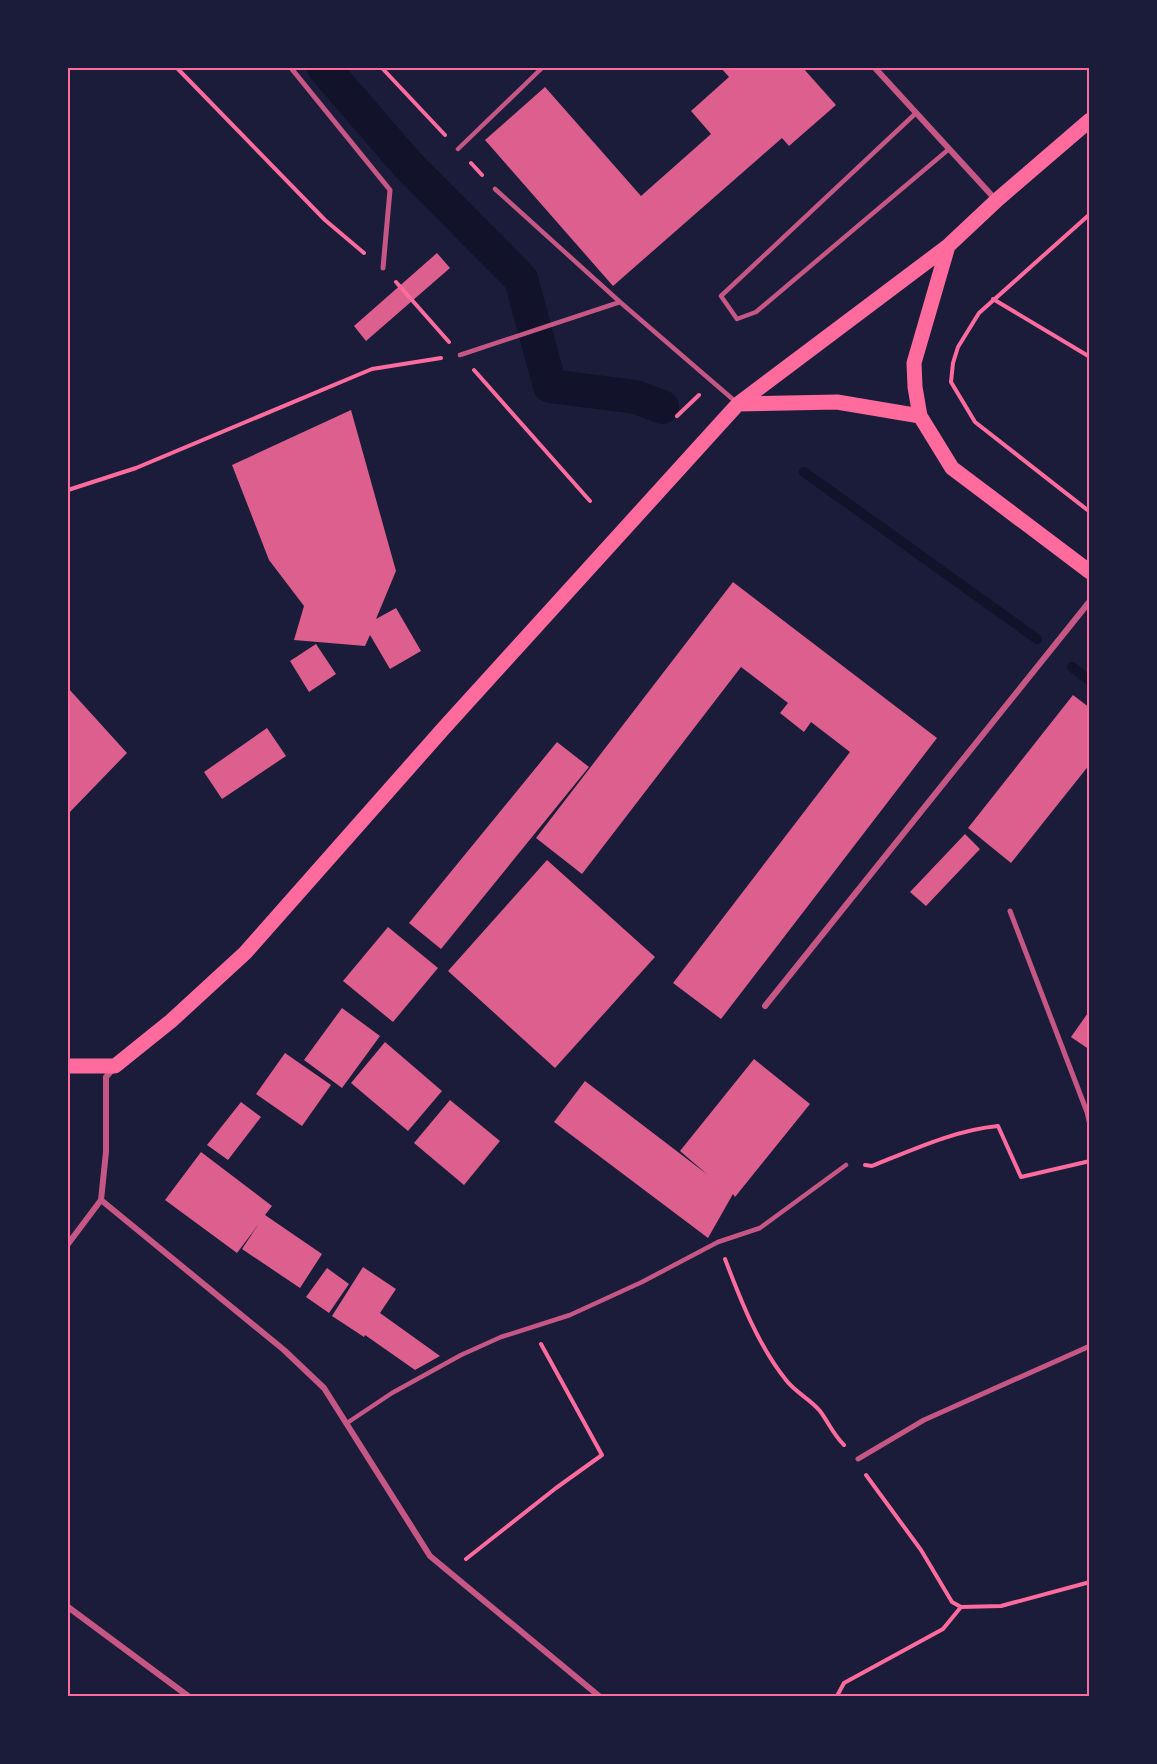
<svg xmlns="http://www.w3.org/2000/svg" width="1157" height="1764" viewBox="0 0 1157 1764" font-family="'DM Sans',sans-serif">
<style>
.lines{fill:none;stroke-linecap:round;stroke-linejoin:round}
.stream{stroke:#12122b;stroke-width:10}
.canal{stroke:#12122b;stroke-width:34}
.building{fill:#dd5f8e}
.path{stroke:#ff6b9d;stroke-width:4}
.service{stroke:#c65784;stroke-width:4.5}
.pedestrian{stroke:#c65784;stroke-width:5}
.minor{stroke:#c65784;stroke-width:6}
.primary{stroke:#ff6b9d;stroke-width:15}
.neatline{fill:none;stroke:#ff6b9d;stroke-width:2}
</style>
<rect width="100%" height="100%" fill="#1b1b3a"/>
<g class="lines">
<path class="stream" d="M 804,472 L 1037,639
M 1072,667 L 1090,681"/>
<path class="canal" d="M 324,68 L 407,164 L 521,279 L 550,386 L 636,397 L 662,407"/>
</g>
<path class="building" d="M 721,68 L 803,68 L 836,105 L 789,146 L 782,138 L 613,286 L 485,140 L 545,87 L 641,196 L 711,134 L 691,111 L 729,77 Z
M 437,253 L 450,268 L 366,341 L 354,326 Z
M 351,410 L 396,571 L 376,619 L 396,608 L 421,651 L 390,669 L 370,635 L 365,646 L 294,640 L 304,606 L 269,560 L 232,465 Z
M 733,582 L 937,738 L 721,1019 L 673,983 L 850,752 L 811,722 L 804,732 L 780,713 L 788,703 L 741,667 L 582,874 L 536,838 Z
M 316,644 L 336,674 L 309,692 L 290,661 Z
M 68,688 L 127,753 L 68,814 Z
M 1073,695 L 1090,708 L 1090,764 L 1011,863 L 968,828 Z
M 267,728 L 286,756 L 222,799 L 204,772 Z
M 557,742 L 589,767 L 441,949 L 409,923 Z
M 965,834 L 980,849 L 926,906 L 910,892 Z
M 547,860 L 655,957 L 555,1068 L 448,971 Z
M 388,927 L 438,968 L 393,1022 L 343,981 Z
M 342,1008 L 380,1036 L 342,1088 L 304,1060 Z
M 1090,1010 L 1090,1050 L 1071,1037 Z
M 385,1042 L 442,1091 L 408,1131 L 351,1083 Z
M 285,1053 L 331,1085 L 302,1126 L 256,1094 Z
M 754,1059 L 810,1104 L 735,1197 L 733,1194 L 708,1238 L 554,1122 L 585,1081 L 708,1175 L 680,1151 Z
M 450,1100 L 500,1141 L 464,1185 L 414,1143 Z
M 241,1102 L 261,1117 L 228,1160 L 207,1145 Z
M 201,1152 L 272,1206 L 265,1215 L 322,1254 L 300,1288 L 242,1249 L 258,1225 L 237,1253 L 165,1200 Z
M 363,1267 L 396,1289 L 380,1313 L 440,1356 L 415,1370 L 365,1335 L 364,1337 L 332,1316 Z
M 327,1268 L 349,1284 L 329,1313 L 306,1297 Z"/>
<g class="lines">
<path class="path" d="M 177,68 L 325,220 L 364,253
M 382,68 L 445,135
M 471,163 L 482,175
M 1090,214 L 979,313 L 958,347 L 953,363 L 951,382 L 975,422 L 1090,512
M 396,282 L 449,342
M 993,299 L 1090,357
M 474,370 L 590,501
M 677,416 L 699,395
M 68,490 L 136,468 L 372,369 L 441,358
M 865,1165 L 872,1166 C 912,1150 955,1130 998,1126 L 1021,1177 L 1090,1161
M 725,1259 C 741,1301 758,1345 786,1380 C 795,1392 810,1399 820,1411 C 829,1423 832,1433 844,1445
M 866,1475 L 921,1550 L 952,1602 L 961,1607 L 1001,1606 L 1090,1582
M 466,1559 L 556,1488 L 602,1455 L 541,1344
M 837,1696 L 844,1683 L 943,1629 L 961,1607"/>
<path class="service" d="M 916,113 L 721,296 L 737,319 L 756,312 L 949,149
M 458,149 L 542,68
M 495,189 L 620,302 L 736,402
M 460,355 L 620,302
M 347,1423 L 392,1393 L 461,1355 L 501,1337 L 570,1315 L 642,1282 L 718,1242 L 760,1228 L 846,1165"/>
<path class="pedestrian" d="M 291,68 L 390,190 L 383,268
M 1010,911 L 1087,1112 L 1090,1125
M 858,1459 L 924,1420 L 1090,1346"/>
<path class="minor" d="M 875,68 L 996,200
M 765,1006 L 1090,601
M 101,1200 L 284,1350 L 324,1388 L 430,1556 L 599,1696
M 68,1244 L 101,1200 L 106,1152 L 106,1077 L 114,1068
M 68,1607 L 188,1696"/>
<path class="primary" d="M 948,246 L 914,363 L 915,387 L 920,416 L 952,468 L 1090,572
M 738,404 L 837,402 L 920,416
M 68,1066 L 115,1066 L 171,1021 L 245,953 L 443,729 L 738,404 L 948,246 L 997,200 L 1090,120"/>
</g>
<rect width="1157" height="1764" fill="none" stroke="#1b1b3a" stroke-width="138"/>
<rect x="69" y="69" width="1019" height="1626" class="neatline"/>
</svg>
